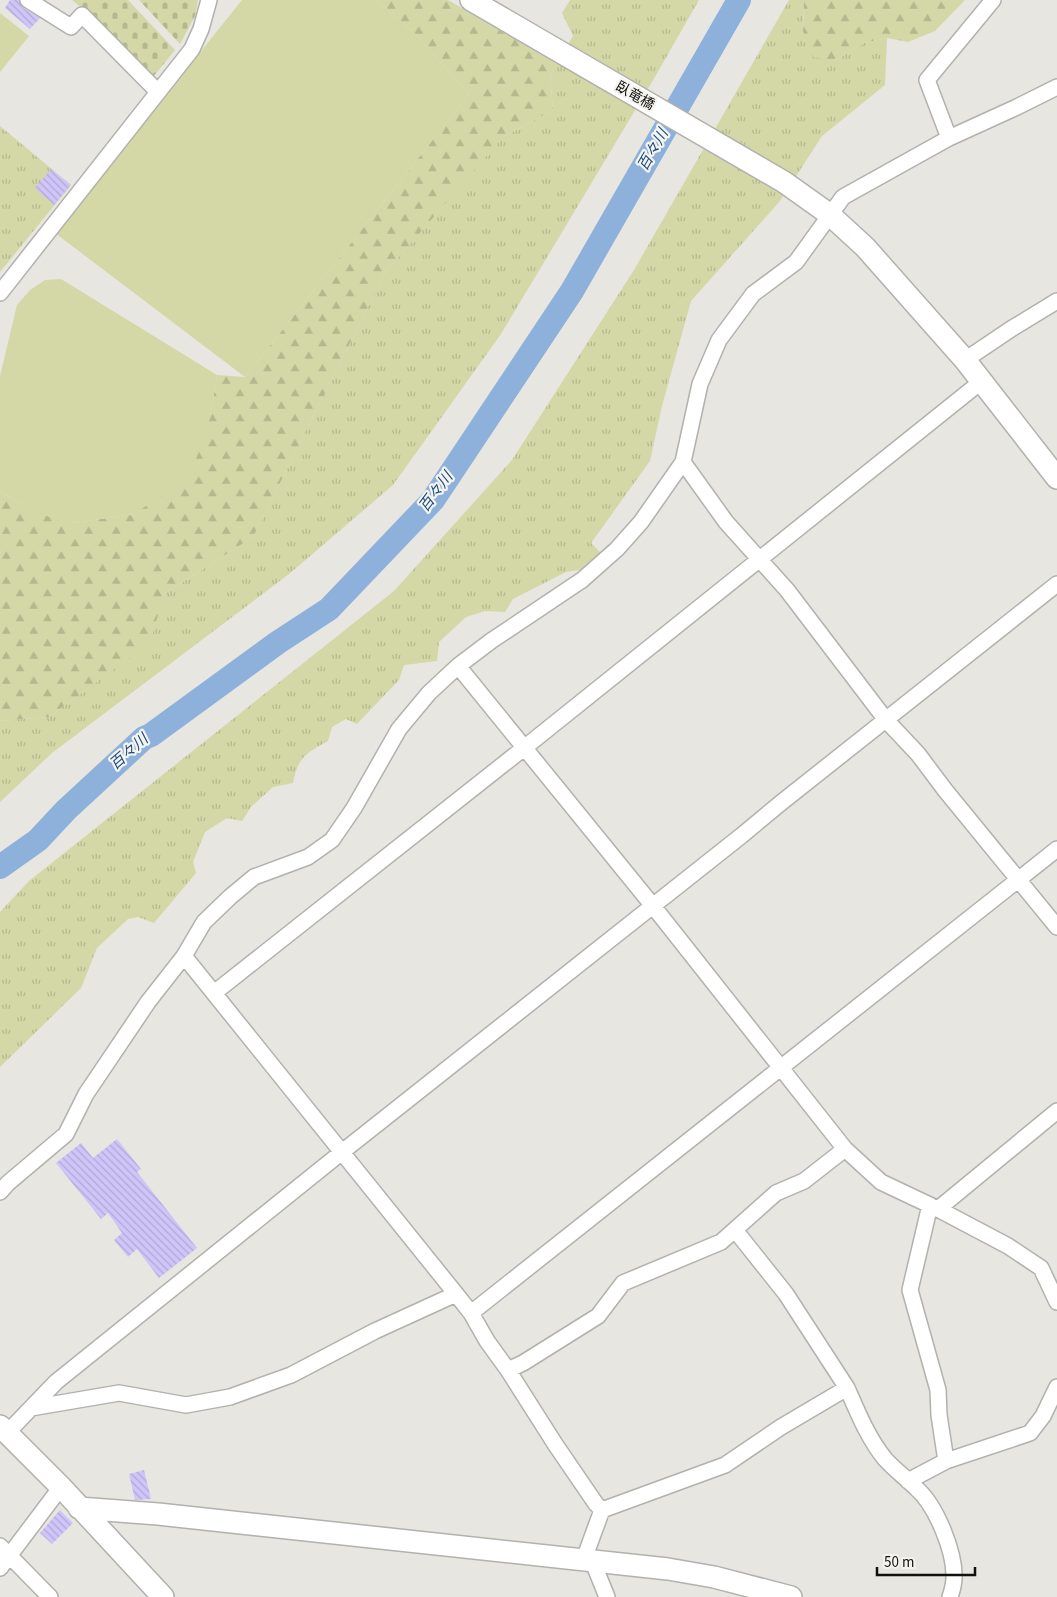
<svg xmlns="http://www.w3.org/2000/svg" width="1057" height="1597" viewBox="0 0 1057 1597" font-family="'Source Sans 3','Noto Sans JP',sans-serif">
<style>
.grass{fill:url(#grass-tufts)}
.forest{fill:url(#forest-firs)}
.cemetery{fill:url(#cemetery-stones)}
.pitch{fill:#d3d8a6}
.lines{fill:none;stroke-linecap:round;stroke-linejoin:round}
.river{stroke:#8db1db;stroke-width:24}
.building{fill:url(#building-back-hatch)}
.street-casing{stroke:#b2b1ad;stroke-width:18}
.secondary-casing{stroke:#b2b1ad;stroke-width:24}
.street{stroke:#fff;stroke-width:15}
.secondary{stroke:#fff;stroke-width:21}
.labels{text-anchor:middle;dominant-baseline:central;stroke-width:4.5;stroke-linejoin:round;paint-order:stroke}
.street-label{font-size:14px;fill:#11110f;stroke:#f4f3ee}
.water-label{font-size:15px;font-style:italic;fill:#1a4c81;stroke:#f4f3ee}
</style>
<defs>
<pattern id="grass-tufts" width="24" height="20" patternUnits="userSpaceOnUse" patternTransform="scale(1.25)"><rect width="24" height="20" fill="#d3d8a6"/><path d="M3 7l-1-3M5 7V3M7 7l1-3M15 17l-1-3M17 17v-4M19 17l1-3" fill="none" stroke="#b4b88e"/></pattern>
<pattern id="forest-firs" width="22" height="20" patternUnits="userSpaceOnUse" patternTransform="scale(1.25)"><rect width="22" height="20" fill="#d3d8a6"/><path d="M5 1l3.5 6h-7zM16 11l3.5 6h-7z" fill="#b4b88e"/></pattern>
<pattern id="cemetery-stones" width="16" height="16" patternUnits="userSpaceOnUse" patternTransform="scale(1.25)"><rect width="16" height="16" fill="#d3d8a6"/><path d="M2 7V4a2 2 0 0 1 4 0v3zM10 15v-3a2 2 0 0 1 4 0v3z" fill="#b4b88e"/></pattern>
<pattern id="building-back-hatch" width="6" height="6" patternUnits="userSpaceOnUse" patternTransform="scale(1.25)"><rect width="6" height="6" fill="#d0c5f9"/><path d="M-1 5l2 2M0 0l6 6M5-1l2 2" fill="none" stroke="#b2a8d4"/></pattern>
</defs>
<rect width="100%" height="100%" fill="#e7e6e1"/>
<path class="grass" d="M 570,0 L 699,0 L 652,82 L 501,334 L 393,485 L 289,574 L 52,753 L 0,802 L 0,721 L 49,717 L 149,643 L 164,594 L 253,537 L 385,273 L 501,138 L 553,110 L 550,75 L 573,36 L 562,13 Z
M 789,0 L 804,0 L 803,31 L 834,61 L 864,43 L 887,38 L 885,85 L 822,136 L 780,201 L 691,301 L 662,406 L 650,461 L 591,543 L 602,554 L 587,569 L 566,572 L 513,599 L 505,612 L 485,611 L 466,617 L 439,642 L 437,661 L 404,665 L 399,680 L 357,724 L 346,719 L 332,727 L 328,741 C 306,753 298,757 293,783 L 273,787 L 251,807 L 242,821 L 227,818 L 205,832 L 193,862 L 196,873 L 154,923 L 138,917 L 128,919 L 97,948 L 81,988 L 0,1067 L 0,912 L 29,881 L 394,591 L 512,460 L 634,270 Z
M 0,126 L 71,185 L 0,272 Z"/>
<path class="forest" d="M 377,0 L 448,0 L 557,64 L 550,75 L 553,110 L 503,137 L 385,273 L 253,537 L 164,594 L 150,643 L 49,717 L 0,721 L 0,491 L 24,506 L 74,523 L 134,514 L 210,418 L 217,375 L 245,377 L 469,94 L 417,36 Z
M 804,0 L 965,0 L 935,31 L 908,42 L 887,38 L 864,43 L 834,61 L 813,57 L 803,31 Z"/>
<path class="cemetery" d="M 72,0 L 128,0 L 175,50 L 153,77 L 106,27 Z
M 139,0 L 198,0 L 195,16 L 180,44 Z"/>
<path class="pitch" d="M 242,0 L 377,0 L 417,36 L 469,94 L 245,377 L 55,233 Z
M 0,13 L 29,36 L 0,72 Z
M 61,279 L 217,375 L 210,418 L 201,447 L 191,470 L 167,492 L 134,514 L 74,523 L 49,517 L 24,506 L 0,491 L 0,376 L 17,305 L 30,290 L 45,280 Z"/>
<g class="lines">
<path class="river" d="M 0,867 L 38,840 L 66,810 L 144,738 L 151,735 L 277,643 L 329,609 L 433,500 L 572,291 L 739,0"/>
</g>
<path class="building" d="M 10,0 L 19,0 L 23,8 L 40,18 L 30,29 L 5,8 Z
M 51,169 L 71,185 L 54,205 L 35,188 Z
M 117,1139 L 141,1169 L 137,1172 L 197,1248 L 159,1278 L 137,1249 L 128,1257 L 114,1240 L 122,1233 L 108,1213 L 101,1219 L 56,1163 L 81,1143 L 93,1158 Z
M 144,1470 L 151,1499 L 135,1500 L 129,1474 Z
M 60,1510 L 73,1523 L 52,1544 L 40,1533 Z"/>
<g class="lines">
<g class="street-casing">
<path id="street" d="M 28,0 L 71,27 L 82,15 L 158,92
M 949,138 L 927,80 L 993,0
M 0,293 L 192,49 L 201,29 L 209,0
M 965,360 L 1011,329 L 1057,301
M 683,462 L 726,522 L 787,590 L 886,720 L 918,754 L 945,790 L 1057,927
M 458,666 L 653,906 L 845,1149 L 881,1182 L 938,1209 L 1008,1246 L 1041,1268 L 1057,1302
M 184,956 L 456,1294 L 471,1313 L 487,1341 L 508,1370 L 555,1444 L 596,1504 L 602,1510
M 214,993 L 524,748 L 982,381
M 0,1192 L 8,1183 L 66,1134 L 86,1094 L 148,1002 L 184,956 L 204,922 L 230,897 L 254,877 L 308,857 L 332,840 L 354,808 L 399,729 L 429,693 L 458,666 L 491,641 L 582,580 L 617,549 L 641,522 L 683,462 L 700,384 L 719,340 L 753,294 L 796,262 L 843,197 L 949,138 L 1017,107 L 1057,87
M 930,1205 L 910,1290 L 938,1390 L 939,1415 L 946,1461
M 938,1209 L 1057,1111
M 735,1230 L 786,1294 L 847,1388
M 471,1313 L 1057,849
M 508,1370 L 523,1363 L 598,1316 L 623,1283 L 721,1242 L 776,1193 L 804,1181 L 845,1149
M 31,1408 L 119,1393 L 186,1405 L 230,1397 L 291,1375 L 375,1331 L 456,1294
M 7,1433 L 56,1382 L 342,1152 L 741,836 L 782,802 L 1057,584
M 908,1481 L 946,1461 L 1030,1433 L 1043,1416 L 1057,1387
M 0,1546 L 50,1597
M 584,1559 L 602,1510 L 725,1465 L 781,1427 L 847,1388 C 858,1413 868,1438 885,1459 C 895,1470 906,1478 916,1488 C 936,1505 955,1552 954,1578 C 954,1584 952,1591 950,1597
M 592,1560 L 607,1597
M 0,1568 L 61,1487"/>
</g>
<g class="secondary-casing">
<path id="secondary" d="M 471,0 L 784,182 L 829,214 L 865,247 L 965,360 L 1057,478
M 0,1426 L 61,1487 L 163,1597
M 79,1508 L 158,1514 L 668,1569 L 714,1577 L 791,1597"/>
</g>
<use href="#street" class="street"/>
<use href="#secondary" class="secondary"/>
</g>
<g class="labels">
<g class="street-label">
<text transform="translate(635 96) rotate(30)">臥竜橋</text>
</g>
<g class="water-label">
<text transform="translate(653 150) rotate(-60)">百々川</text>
<text transform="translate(436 492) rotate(-53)">百々川</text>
<text transform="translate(129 752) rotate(-41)">百々川</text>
</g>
</g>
<path d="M877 1567v8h98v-8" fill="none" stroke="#11110f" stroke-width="2.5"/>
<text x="884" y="1567" font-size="15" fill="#11110f" stroke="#f4f3ee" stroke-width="4" paint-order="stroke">50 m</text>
</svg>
